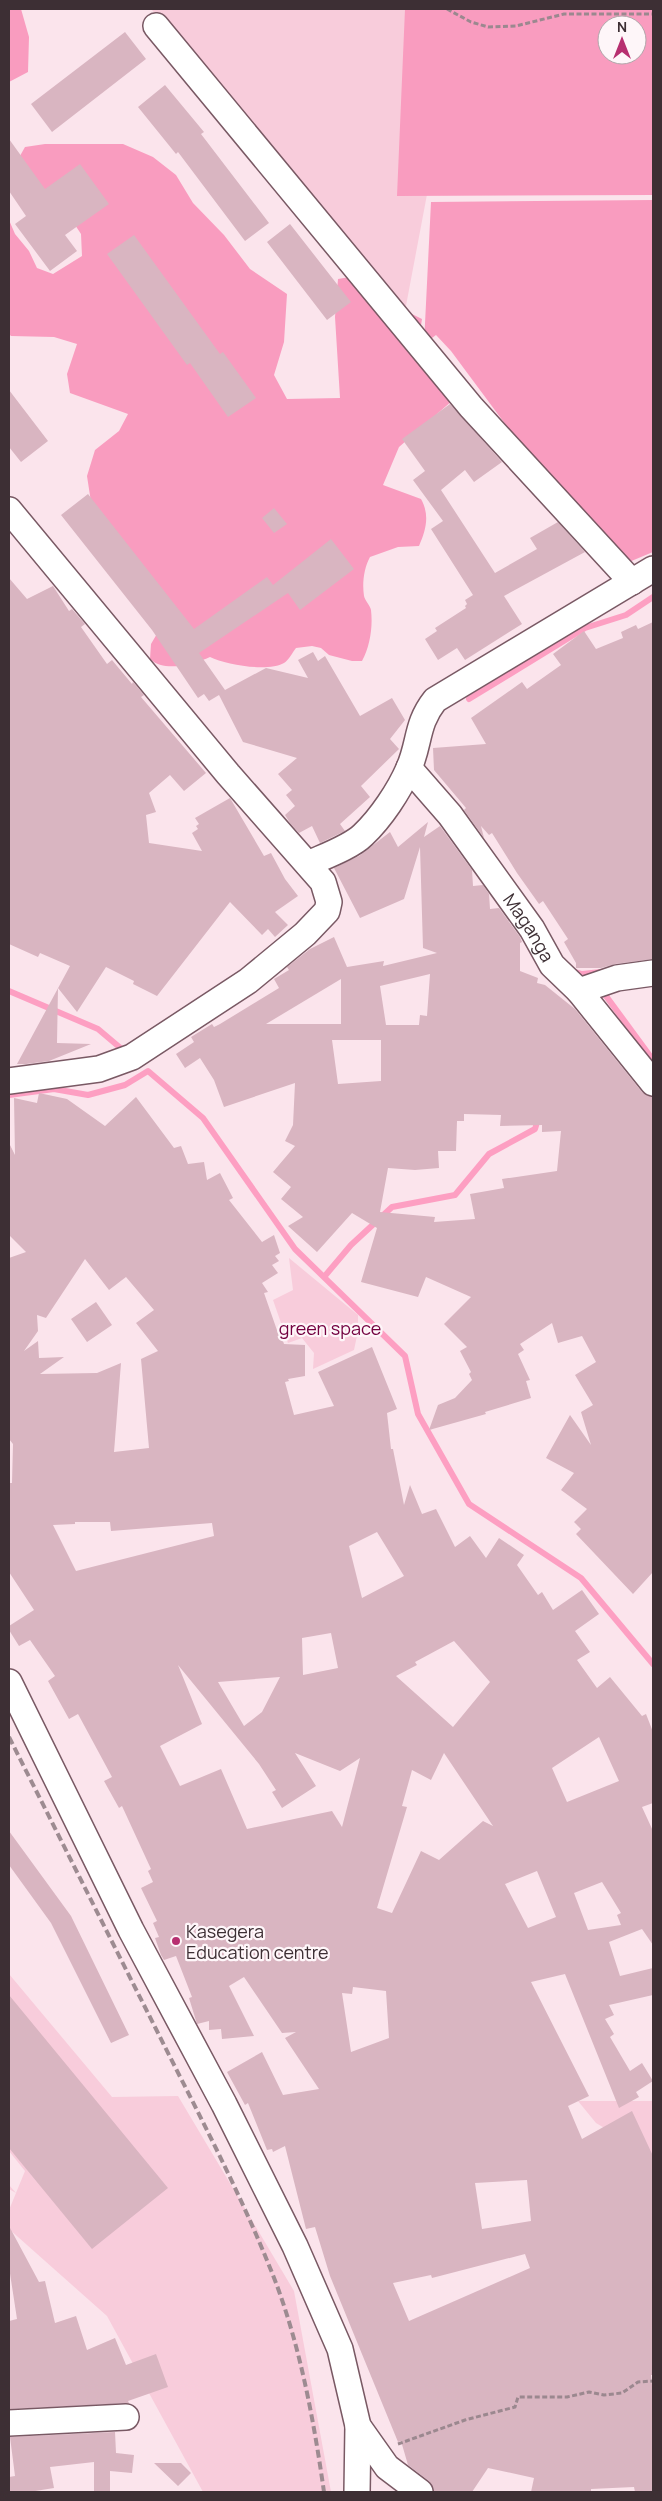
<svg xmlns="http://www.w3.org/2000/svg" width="662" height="2501" viewBox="0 0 662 2501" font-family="Manrope,sans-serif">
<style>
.green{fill:#f8ccdb}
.forest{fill:#f99cbf;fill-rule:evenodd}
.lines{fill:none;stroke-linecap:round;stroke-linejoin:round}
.stream{stroke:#fd9fc2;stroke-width:6}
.building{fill:#d9b5c1;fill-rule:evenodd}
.minor-casing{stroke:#795964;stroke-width:28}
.path{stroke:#9b888f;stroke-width:3;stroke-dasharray:5 2.5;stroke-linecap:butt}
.minor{stroke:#fff;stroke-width:25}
.rail{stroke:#9d8b91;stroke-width:4;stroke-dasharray:8 4;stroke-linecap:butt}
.poi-dot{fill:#b72f70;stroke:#fef6f9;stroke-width:2}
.labels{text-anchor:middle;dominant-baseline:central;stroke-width:4.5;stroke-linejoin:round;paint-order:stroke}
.street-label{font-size:18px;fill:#3d2f34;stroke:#fef6f9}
.park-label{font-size:18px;fill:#730140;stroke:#fef6f9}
.poi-label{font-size:18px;fill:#3d2f34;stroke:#fef6f9;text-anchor:start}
</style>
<rect width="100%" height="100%" fill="#fbe4ec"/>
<path class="green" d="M 151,9 L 462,9 L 405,311 L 207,70 Z
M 289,1258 L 358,1315 L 358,1331 L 354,1350 L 313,1369 L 314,1353 L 302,1338 L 288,1343 L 273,1300 L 293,1290 Z
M 9,1974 L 112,2097 L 178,2096 L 294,2291 L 331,2492 L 203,2492 L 107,2316 L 9,2229 L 9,2210 L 16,2193 L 9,2189 L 9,2185 L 16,2193 L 25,2171 L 9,2151 Z
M 578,2101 L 653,2101 L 653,2157 L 596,2123 Z"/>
<path class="forest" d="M 9,9 L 21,9 L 29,37 L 28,72 L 9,82 Z
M 405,9 L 653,9 L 653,195 L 397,196 ZM 607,25 L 637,25 L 637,55 L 607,55 Z
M 45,144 L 123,144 L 153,157 L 176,175 L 193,203 L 224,235 L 250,269 L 287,294 L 284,342 L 274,375 L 287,399 L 340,398 L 335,317 L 338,279 L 356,276 L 408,312 L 422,319 L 416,357 L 421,366 L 453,400 L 399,447 L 383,485 L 421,499 C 430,515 426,530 419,546 L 398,547 L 370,557 C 364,568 362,583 364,596 C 365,601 370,605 371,610 C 373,627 370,646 362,661 L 352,661 L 329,655 L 321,648 L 312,646 L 296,648 C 292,653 289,660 284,663 C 268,672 226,665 210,657 C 194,664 165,673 150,659 L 151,644 L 158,632 L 93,515 L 87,476 L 95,450 L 119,431 L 128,414 L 70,393 L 67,374 L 77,344 L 54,337 L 11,336 L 9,334 L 9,220 L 15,234 L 29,251 L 37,268 L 53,274 L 82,256 L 81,234 L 56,196 L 29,198 L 16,163 L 25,147 Z
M 653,200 L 653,552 L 617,567 L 526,452 L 451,351 L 436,335 L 424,344 L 431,202 Z"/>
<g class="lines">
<path class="stream" d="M 469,699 L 585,628 L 626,615 L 653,597
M 572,971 L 582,974 L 601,972
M 609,988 L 606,996 L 653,1060
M 9,991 L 98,1029 L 124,1051
M 9,1095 L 54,1089 L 88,1095 L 125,1085 L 148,1071 L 203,1118 L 295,1249 L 405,1356 L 418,1414 L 469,1504 L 581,1578 L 653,1664
M 324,1277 L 351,1245 L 392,1207 L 455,1195 L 489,1154 L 535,1129 L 538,1119"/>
</g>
<path class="building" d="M 125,32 L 146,59 L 52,132 L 31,104 Z
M 165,85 L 204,132 L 201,134 L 269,223 L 245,241 L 178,152 L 176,154 L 138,107 Z
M 9,139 L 45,189 L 80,164 L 109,204 L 65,235 L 77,251 L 50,271 L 15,224 L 26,216 L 9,191 Z
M 290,224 L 351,302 L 327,320 L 267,242 Z
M 134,235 L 220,354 L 223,352 L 256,398 L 228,417 L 190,363 L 187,365 L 107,254 Z
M 9,390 L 48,441 L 21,462 L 9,447 Z
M 450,404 L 502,462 L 474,482 L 465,470 L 441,490 L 495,573 L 537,549 L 530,538 L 558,522 L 585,552 L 504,596 L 522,624 L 465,660 L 457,648 L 438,660 L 425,639 L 437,631 L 435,628 L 466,608 L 465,606 L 467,604 L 465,600 L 473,595 L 431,529 L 443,521 L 413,480 L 425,471 L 402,439 Z
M 88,494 L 194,629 L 267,577 L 273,585 L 331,539 L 354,569 L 300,610 L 288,593 L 199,653 L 225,690 L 266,668 L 308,678 L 298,660 L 313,652 L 318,661 L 325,656 L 360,716 L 392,698 L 405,720 L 390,739 L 399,749 L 361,786 L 370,797 L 340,824 L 345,831 L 320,843 L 312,826 L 299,833 L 290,823 L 285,815 L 295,806 L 286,795 L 292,790 L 278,774 L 297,758 L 243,742 L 219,695 L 209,701 L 204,694 L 198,698 L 152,630 L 61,515 Z
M 274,508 L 287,524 L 274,533 L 262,518 Z
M 9,578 L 27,599 L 53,586 L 69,611 L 72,609 L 85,624 L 81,627 L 107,664 L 112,660 L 132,684 L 133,682 L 144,695 L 141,697 L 206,773 L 184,791 L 170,775 L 149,793 L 156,812 L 146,815 L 149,843 L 202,851 L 192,833 L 198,829 L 196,826 L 199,824 L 195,818 L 230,798 L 264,856 L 271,853 L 285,879 L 298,896 L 275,912 L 288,925 L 275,937 L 268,929 L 262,935 L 230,902 L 157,996 L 133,984 L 134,981 L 106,967 L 77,1012 L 58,988 L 57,1043 L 91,1044 L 49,1061 L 26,1064 L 17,1064 L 70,966 L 40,953 L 38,957 L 9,944 Z
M 653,622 L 653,959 L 615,964 L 601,968 L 576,968 L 576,963 L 564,942 L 568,939 L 543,901 L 539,904 L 517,873 L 492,833 L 489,835 L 481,826 L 484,838 L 464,810 L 466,808 L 434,770 L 433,748 L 486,744 L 471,718 L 522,682 L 527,689 L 561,665 L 553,654 L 584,631 L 596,649 L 623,638 L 621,632 L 636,625 L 638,629 Z
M 428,822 L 424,837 L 440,826 L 472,870 L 473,886 L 483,885 L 489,894 L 490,909 L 499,908 L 520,937 L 522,942 L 520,943 L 520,971 L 538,978 L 537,983 L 545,985 L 575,1009 L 642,1092 L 653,1097 L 653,1572 L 633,1594 L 576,1534 L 581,1529 L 574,1522 L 587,1509 L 561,1490 L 574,1473 L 546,1458 L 570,1415 L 591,1445 L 581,1412 L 593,1405 L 575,1375 L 596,1362 L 582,1336 L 558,1343 L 552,1323 L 520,1344 L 524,1350 L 518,1354 L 530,1380 L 526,1381 L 531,1398 L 485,1412 L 486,1414 L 429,1430 L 438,1405 L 455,1398 L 472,1380 L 469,1374 L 471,1372 L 460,1351 L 467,1347 L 444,1324 L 471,1297 L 426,1277 L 418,1297 L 361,1282 L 377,1228 L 352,1213 L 317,1252 L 288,1226 L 303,1217 L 281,1199 L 291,1187 L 273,1172 L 295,1146 L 285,1141 L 293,1125 L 295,1083 L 224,1107 L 214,1080 L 200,1058 L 185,1068 L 176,1054 L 194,1042 L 191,1037 L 212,1024 L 214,1027 L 220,1024 L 279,988 L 274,979 L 289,970 L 287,967 L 310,949 L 334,937 L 347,967 L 384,961 L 383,966 L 437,953 L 423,948 L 420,847 L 404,899 L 360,918 L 334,868 L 359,856 L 390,832 L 398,847 ZM 430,974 L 427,1016 L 420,1015 L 419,1025 L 386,1025 L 380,986 ZM 341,979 L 341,1024 L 266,1024 ZM 332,1040 L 381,1040 L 381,1081 L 338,1084 ZM 464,1114 L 501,1115 L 500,1126 L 542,1125 L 542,1132 L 561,1131 L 557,1171 L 502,1179 L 504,1188 L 470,1194 L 475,1219 L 434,1222 L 435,1217 L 380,1212 L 388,1168 L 415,1170 L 439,1168 L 438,1151 L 456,1151 L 457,1121 L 464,1121 Z
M 39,1093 L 67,1099 L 105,1126 L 136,1097 L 174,1148 L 181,1146 L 188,1164 L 204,1162 L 207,1180 L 220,1173 L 233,1198 L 229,1200 L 262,1242 L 274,1235 L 280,1253 L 275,1256 L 279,1261 L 272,1265 L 278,1273 L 262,1283 L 268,1292 L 264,1293 L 279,1336 L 281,1335 L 284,1344 L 305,1345 L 305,1376 L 288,1379 L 289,1381 L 285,1382 L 294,1415 L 334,1406 L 318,1372 L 372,1347 L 397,1409 L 387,1413 L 391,1449 L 393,1449 L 404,1505 L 410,1485 L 422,1514 L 436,1509 L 455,1547 L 470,1536 L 486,1558 L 499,1538 L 524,1555 L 517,1565 L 538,1595 L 542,1592 L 553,1610 L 582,1590 L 599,1614 L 575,1631 L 590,1652 L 577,1660 L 597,1688 L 610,1677 L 642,1716 L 646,1714 L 653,1732 L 653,1803 L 642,1807 L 653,1831 L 653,1945 L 642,1929 L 609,1942 L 620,1976 L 653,1968 L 653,1995 L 609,2005 L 614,2015 L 605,2019 L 614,2034 L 610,2037 L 630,2071 L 642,2063 L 653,2081 L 636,2092 L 639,2097 L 619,2108 L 565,1974 L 531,1982 L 589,2096 L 568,2106 L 582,2139 L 632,2111 L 653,2156 L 653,2375 L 651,2375 L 653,2395 L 653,2492 L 635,2492 L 634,2487 L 591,2489 L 591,2492 L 531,2492 L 534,2478 L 488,2468 L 472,2492 L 434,2492 L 429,2481 L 408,2465 L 401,2441 L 398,2442 L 330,2276 L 315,2227 L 306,2229 L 285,2146 L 273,2152 L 272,2149 L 267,2150 L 248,2103 L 245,2105 L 227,2072 L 262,2052 L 283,2095 L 319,2089 L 285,2038 L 296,2032 L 282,2033 L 244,1977 L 229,1986 L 254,2036 L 222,2039 L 221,2029 L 209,2030 L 209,2021 L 197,2024 L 189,1998 L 192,1997 L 176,1956 L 164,1960 L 161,1955 L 155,1938 L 159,1937 L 153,1923 L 157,1921 L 141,1888 L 153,1882 L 148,1871 L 151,1869 L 122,1806 L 119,1808 L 104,1781 L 112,1777 L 78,1714 L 69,1719 L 48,1681 L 55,1676 L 30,1640 L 19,1646 L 9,1630 L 9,1626 L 34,1610 L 9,1572 L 9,1483 L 12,1483 L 13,1444 L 9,1439 L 9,1258 L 26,1252 L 9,1235 L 9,1143 L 15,1155 L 14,1098 L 37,1103 ZM 85,1259 L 109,1290 L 126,1277 L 154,1310 L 136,1323 L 158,1351 L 141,1359 L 149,1448 L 114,1452 L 121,1363 L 97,1373 L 40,1374 L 64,1357 L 39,1358 L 38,1341 L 24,1351 L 38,1331 L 37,1315 L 46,1318 ZM 75,1522 L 110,1522 L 111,1531 L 212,1523 L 214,1536 L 76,1571 L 53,1525 L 75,1524 ZM 377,1532 L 404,1576 L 362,1598 L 349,1546 ZM 331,1633 L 338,1668 L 303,1675 L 302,1638 ZM 454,1641 L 490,1682 L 453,1727 L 396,1676 L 417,1665 L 415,1662 ZM 178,1665 L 259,1764 L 276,1790 L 272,1792 L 282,1808 L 316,1786 L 295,1753 L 340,1771 L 360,1758 L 342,1827 L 332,1811 L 247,1829 L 221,1769 L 180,1786 L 160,1746 L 202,1724 ZM 280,1677 L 262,1712 L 244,1726 L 218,1682 ZM 599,1737 L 619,1781 L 567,1802 L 552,1768 ZM 444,1753 L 493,1826 L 483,1821 L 439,1860 L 421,1851 L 392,1913 L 377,1908 L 407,1807 L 402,1806 L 412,1770 L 431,1780 ZM 537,1871 L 556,1917 L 528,1928 L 505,1884 ZM 602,1882 L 621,1913 L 617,1915 L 621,1925 L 588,1930 L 574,1893 ZM 353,1987 L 386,1991 L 389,2038 L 351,2052 L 342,1993 L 352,1994 ZM 527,2180 L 531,2221 L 482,2229 L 475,2183 ZM 525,2254 L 530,2268 L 409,2321 L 393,2283 L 431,2275 L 432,2278 Z
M 96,1302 L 112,1325 L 87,1342 L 71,1319 Z
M 9,1831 L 71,1916 L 129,2035 L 111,2043 L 51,1923 L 9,1865 Z
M 9,1995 L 168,2188 L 92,2249 L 9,2148 Z
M 9,2226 L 39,2282 L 45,2281 L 55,2323 L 76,2316 L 87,2350 L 115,2338 L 126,2365 L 156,2354 L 168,2387 L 128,2401 L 129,2403 L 9,2409 L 9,2321 L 17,2319 L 9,2267 Z
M 115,2432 L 116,2453 L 134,2455 L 132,2473 L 110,2471 L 110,2492 L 94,2492 L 94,2462 L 50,2467 L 54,2488 L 29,2492 L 9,2492 L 9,2477 L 15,2476 L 10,2437 Z
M 154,2463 L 181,2463 L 191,2473 L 178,2486 Z"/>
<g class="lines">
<g class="minor-casing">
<g id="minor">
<path d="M 156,26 L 471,407 L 632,582"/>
<path d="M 9,510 L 228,774 L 323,882 L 329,902 L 327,911 L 305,934 L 248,981 L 132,1057 L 99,1069 L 9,1081"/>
<path id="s1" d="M 409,768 L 450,815 L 532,929 L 552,965 L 579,991 L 653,1083"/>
<path d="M 308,864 C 323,857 351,847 363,835 C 381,818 399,791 409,768 C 420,743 416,724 435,700 L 653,569"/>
<path d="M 579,991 L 617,978 L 653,973"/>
<path d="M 9,1682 L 131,1930 L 224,2104 L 295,2246 L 340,2349 L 358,2426 L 387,2467 L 420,2492"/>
<path d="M 9,2423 L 126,2417"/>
<path d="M 357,2492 L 358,2426"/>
</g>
</g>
<path class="path" d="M 447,9 L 471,22 L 488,27 L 516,26 L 564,14 L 653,14
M 398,2444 L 465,2420 L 515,2407 L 518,2397 L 567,2397 L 589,2392 L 604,2395 L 622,2393 L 638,2382 L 653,2381"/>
<use href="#minor" class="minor"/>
<path class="rail" d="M 9,1737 C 58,1834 107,1932 156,2029 C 198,2113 242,2195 276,2283 C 301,2350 314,2422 324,2492"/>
</g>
<circle class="poi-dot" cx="176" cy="1941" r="5"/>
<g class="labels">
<g class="street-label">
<text stroke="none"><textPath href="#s1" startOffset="200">Maganga</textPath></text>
</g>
<g class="park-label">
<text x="330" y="1328">green space</text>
</g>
<g class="poi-label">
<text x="186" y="1931">Kasegera<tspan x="186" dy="21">Education centre</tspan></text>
</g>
</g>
<rect width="662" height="2501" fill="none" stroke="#3d2f34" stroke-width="20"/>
<g transform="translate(622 40)"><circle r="24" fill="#fef6f9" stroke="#b1a6aa"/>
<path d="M0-4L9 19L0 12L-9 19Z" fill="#b72f70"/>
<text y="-8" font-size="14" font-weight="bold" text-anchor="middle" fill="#3d2f34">N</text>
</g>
</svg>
